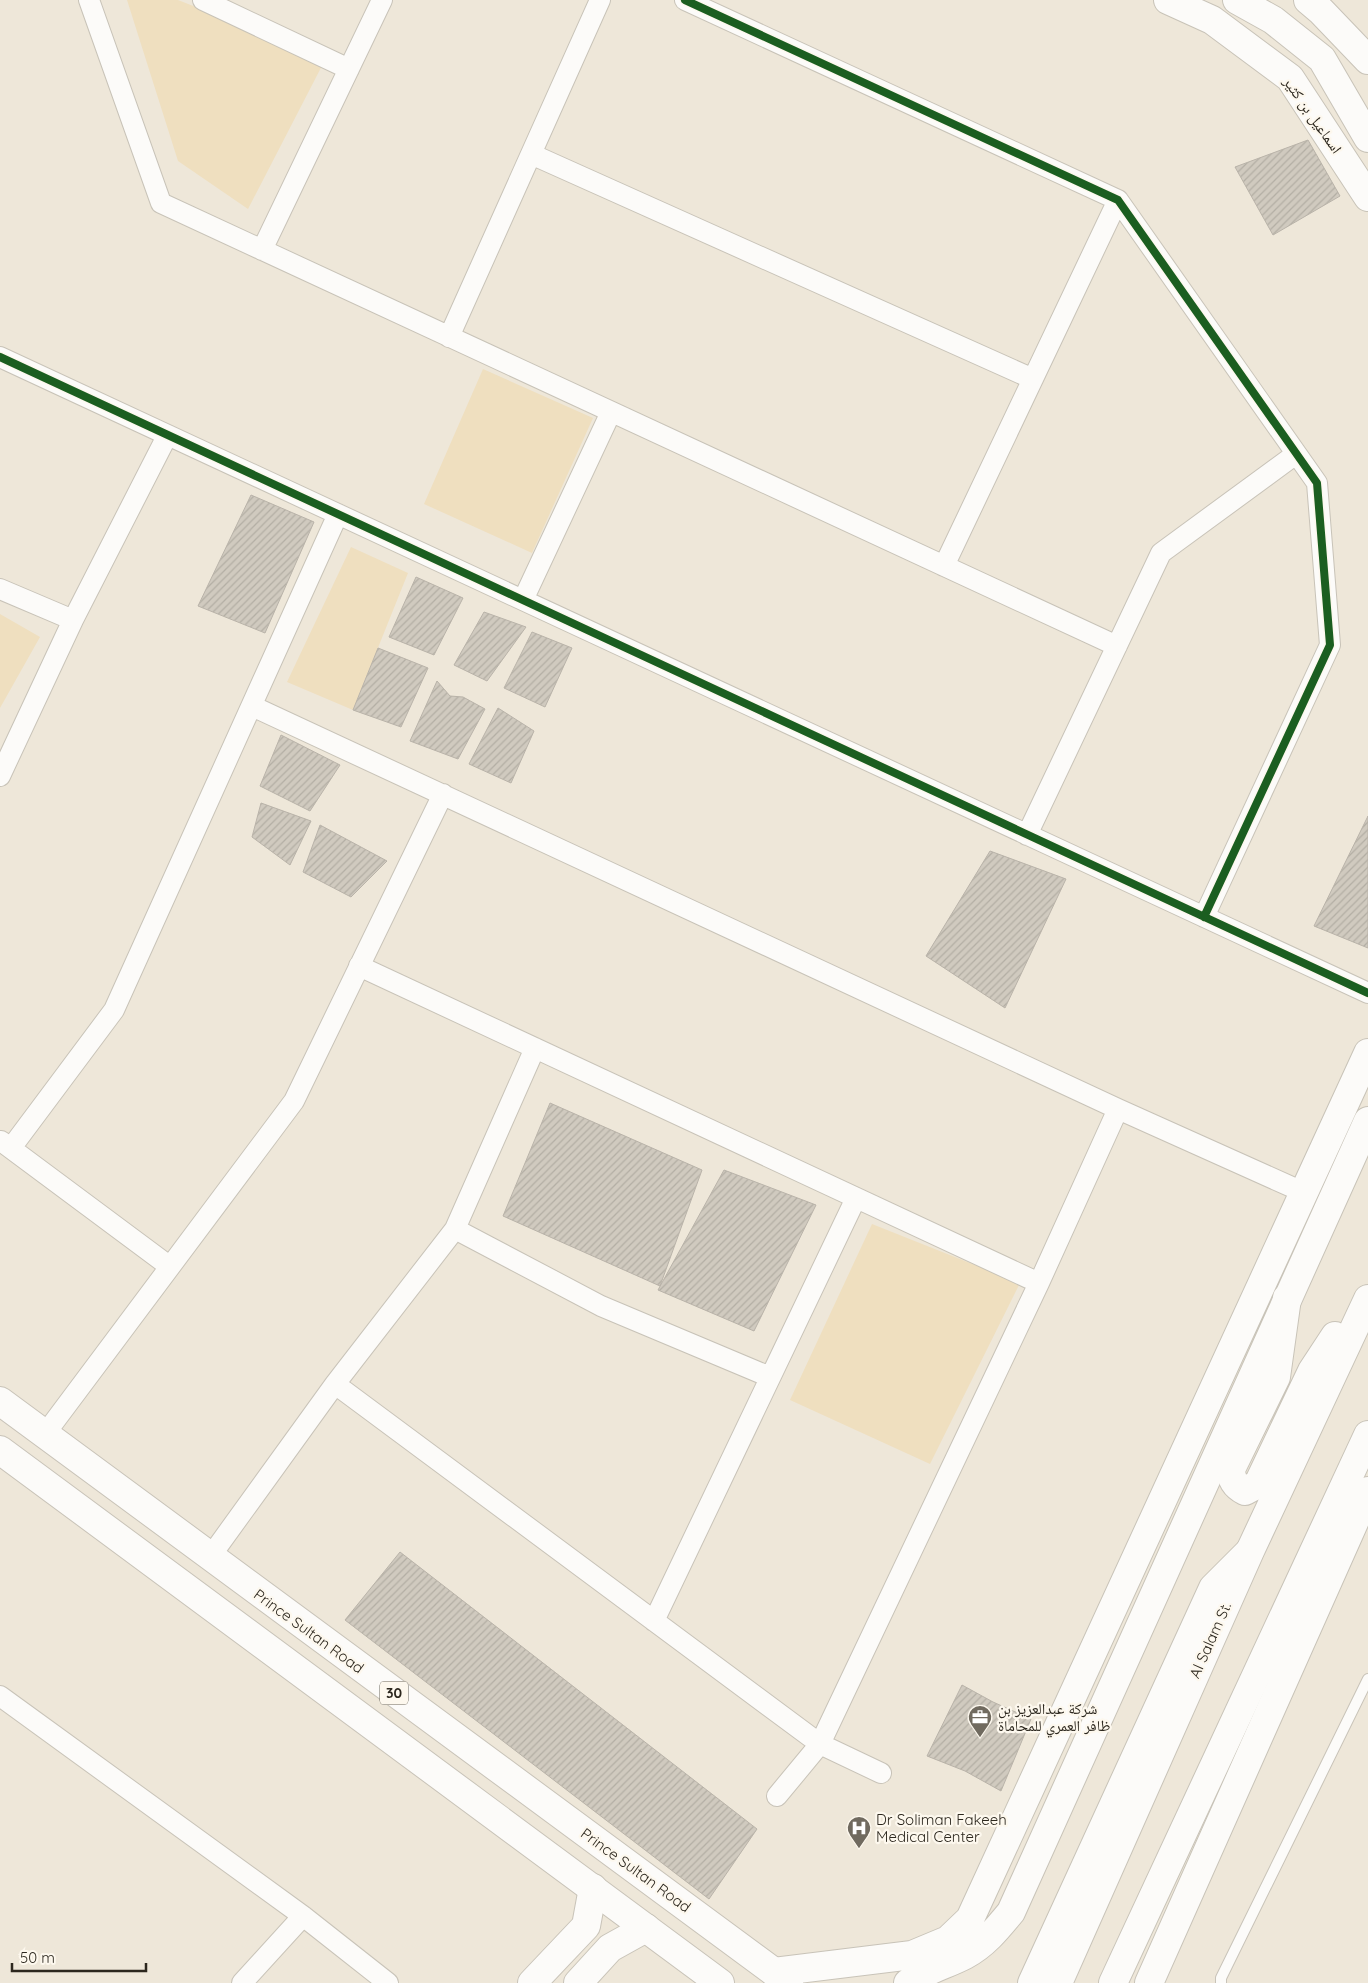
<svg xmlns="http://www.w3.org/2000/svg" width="1368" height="1983" viewBox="0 0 1368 1983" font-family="Quicksand,'Noto Naskh Arabic',sans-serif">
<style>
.park{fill:#efdfbf}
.building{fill:url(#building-hatch);stroke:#b9b3a9}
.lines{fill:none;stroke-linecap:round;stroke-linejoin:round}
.lane-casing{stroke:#c8c3b8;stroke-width:12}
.street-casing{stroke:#c8c3b8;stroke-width:22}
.secondary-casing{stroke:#c8c3b8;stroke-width:30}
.primary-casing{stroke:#c8c3b8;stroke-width:30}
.highway-casing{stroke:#c8c3b8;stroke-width:30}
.lane{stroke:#fcfbf9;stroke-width:10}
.street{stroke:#fcfbf9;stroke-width:20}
.secondary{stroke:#fcfbf9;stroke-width:28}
.primary{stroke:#fcfbf9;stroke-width:28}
.highway{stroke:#fcfbf9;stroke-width:28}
.cycleway-casing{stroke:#fdf8ee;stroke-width:11}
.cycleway{stroke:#1b5e20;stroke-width:8}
.labels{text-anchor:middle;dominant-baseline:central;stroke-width:4.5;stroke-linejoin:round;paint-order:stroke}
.shield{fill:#fdf8ee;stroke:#6b665c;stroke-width:1}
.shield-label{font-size:14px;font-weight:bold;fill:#2c271e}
.street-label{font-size:15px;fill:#2c271e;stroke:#fdf8ee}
.poi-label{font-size:15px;fill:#2c271e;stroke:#fdf8ee;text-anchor:start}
</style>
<defs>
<pattern id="building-hatch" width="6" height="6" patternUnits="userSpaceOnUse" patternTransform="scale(1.25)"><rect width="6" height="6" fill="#d0cabf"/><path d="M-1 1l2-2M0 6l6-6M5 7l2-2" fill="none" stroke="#b3aea4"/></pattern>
</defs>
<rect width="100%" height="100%" fill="#eee7d9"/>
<path class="park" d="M 127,0 L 178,0 L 326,58 L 248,209 L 178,161 Z
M 483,369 L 593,418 L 532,553 L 424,504 Z
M 351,547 L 408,573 L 353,710 L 287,682 Z
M 0,614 L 40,637 L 0,708 Z
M 872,1224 L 1020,1283 L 930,1464 L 790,1400 Z"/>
<path class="building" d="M 1308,140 L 1340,196 L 1273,235 L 1235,167 Z
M 251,495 L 314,522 L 265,633 L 198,606 Z
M 416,577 L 463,598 L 434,655 L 389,637 Z
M 484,612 L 526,627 L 487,681 L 454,665 Z
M 532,632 L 572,648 L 545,707 L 504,688 Z
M 378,648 L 428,668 L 401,727 L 353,710 Z
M 437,681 L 450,696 L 463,697 L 485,709 L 458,759 L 410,741 Z
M 498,708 L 534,731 L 511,783 L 469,764 Z
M 281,735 L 340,765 L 310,811 L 260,786 Z
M 261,803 L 311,821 L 290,865 L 252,837 Z
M 1368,816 L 1368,948 L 1314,926 Z
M 320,825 L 387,861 L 351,897 L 303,872 Z
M 990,851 L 1066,879 L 1005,1008 L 926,956 Z
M 550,1103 L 702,1170 L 660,1286 L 503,1216 Z
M 724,1170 L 816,1205 L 754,1331 L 658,1290 Z
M 400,1552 L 757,1829 L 709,1899 L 345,1620 Z
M 962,1685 L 993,1702 L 1031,1719 L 1001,1791 L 965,1771 L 927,1756 Z"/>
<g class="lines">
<g class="lane-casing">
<path id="lane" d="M 1221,1983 L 1221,1978 L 1368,1679"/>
</g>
<g class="street-casing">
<path id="street" d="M 89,0 L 161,203 L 1117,646
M 203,0 L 349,69
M 685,0 L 1118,200 L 1317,483 L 1330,645 L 1204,917
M 531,154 L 1033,379
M 262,250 L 382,0
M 449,337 L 600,0
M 0,357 L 1368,993
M 944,566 L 1118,200
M 0,589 L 73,620
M 523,600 L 611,412
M 252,706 L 1118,1109 L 1303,1192
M 0,776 L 73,620 L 167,436
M 1027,835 L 1161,553 L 1296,454
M 359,966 L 1039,1283
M 1,1141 L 169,1266
M 11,1148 L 114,1010 L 338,514
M 455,1229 L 601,1306 L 770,1377
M 335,1384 L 820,1744 L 881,1773
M 45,1434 L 294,1101 L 443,794
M 210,1557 L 335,1384 L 455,1229 L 535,1048
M 654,1621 L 856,1198
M 0,1696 L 303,1916 L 388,1983
M 777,1796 L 820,1744 L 1039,1283 L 1118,1109
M 242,1983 L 303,1916"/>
</g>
<g class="secondary-casing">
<path id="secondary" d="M 1168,0 L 1212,20 L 1290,78 L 1368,197
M 1237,0 L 1273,20 L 1322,59 L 1368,138
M 774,1972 L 912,1955 L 948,1940 L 970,1919 L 1368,1053
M 532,1983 L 586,1926 L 593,1888
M 578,1983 L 610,1948 L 646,1928
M 908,1983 C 925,1970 946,1965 965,1955 C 984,1945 997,1929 1011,1912 L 1368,1121
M 1032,1983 L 1213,1588 L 1249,1552
M 1149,1983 L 1368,1491"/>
</g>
<g class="primary-casing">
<path id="primary" d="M 1287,1298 L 1276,1377 L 1231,1469 C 1231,1480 1235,1486 1245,1491 L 1258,1484 L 1312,1371 L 1335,1336
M 0,1401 L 789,1983
M 0,1450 L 720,1983
M 1058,1983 L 1250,1551 L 1368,1299
M 1113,1983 L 1368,1435"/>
</g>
<g class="highway-casing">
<path id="highway" d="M 1308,0 L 1321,11 L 1368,60"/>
</g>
<use href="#lane" class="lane"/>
<use href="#street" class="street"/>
<use href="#secondary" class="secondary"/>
<use href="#primary" class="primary"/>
<use href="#highway" class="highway"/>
<g class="cycleway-casing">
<path id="cycleway" d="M 685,0 L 1118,200 L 1317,483 L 1330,645 L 1204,917
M 0,357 L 1368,993"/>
</g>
<use href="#cycleway" class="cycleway"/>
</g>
<defs>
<g id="office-pin" transform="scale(1.25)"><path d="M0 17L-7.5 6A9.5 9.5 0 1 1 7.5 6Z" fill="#706a5f" stroke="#fdf8ee"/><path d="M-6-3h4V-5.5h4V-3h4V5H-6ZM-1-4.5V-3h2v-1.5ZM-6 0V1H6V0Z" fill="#fff"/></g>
<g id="hospital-pin" transform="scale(1.25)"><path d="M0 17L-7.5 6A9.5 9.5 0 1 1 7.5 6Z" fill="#706a5f" stroke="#fdf8ee"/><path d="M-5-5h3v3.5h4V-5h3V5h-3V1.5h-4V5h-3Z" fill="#fff"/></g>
</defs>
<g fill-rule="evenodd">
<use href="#office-pin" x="980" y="1717"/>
<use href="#hospital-pin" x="859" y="1828"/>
</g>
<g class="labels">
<rect class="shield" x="380" y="1681.5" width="28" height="23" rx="4"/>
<g class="shield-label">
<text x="394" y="1693">30</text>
</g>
<g class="street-label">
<text transform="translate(1313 115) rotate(55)">اسماعيل بن كثير</text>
<text transform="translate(309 1631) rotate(36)">Prince Sultan Road</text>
<text transform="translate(1210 1640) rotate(-66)">Al Salam St.</text>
<text transform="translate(636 1870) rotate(36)">Prince Sultan Road</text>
</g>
<g class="poi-label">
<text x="998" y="1708">شركة عبدالعزيز بن<tspan x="998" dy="17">ظافر العمري للمحاماة</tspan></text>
<text x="876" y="1819">Dr Soliman Fakeeh<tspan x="876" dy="17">Medical Center</tspan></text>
</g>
</g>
<path d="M12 1963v8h134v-8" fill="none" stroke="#2c271e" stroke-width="2.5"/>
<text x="20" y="1963" font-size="15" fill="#2c271e" stroke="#fdf8ee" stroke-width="4" paint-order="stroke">50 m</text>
</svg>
